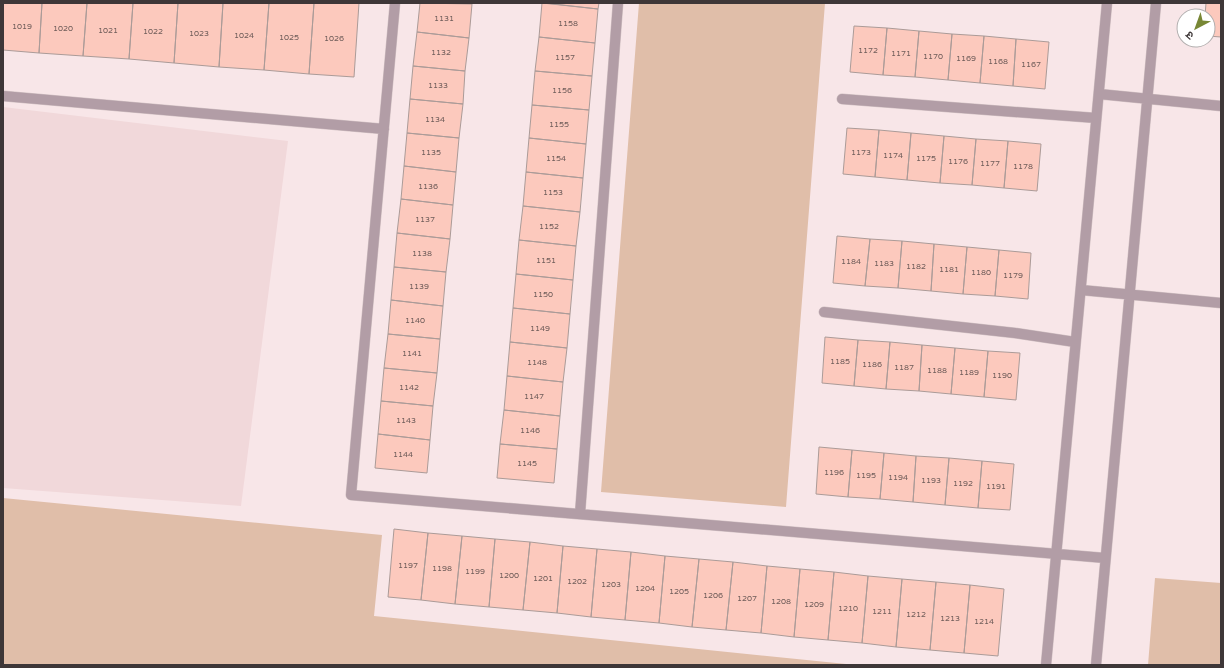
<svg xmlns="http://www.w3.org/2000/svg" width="1224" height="668" viewBox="0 0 1224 668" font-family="'Varela Round','Noto Sans Devanagari',sans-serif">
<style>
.built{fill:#f1d8da}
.green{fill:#e0bea9}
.building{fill:#fcc9bd;stroke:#ab9b98}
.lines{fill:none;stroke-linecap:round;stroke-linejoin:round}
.minor-casing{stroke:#d3c3c5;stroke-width:11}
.minor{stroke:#b29da6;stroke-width:10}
.labels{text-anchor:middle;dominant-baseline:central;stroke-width:3;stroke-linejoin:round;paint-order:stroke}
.number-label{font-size:8px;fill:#6e5c59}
</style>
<rect width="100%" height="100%" fill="#f8e6e8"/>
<path class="built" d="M 3,107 L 288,141 L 241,506 L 3,488 Z"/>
<path class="green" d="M 639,3 L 825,3 L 786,507 L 601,492 Z
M 3,498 L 382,535 L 374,616 L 856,665 L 3,665 Z
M 1155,578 L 1221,583 L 1221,665 L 1148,665 Z"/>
<path class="building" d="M 3,3 L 42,3 L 39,53 L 3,50 Z
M 42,3 L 87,3 L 83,56 L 39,53 Z
M 87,3 L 133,3 L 129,59 L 83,56 Z
M 133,3 L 178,3 L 174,63 L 129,59 Z
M 178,3 L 223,3 L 219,67 L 174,63 Z
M 223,3 L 269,3 L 264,70 L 219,67 Z
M 269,3 L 314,3 L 309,74 L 264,70 Z
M 314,3 L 359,3 L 354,77 L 309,74 Z
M 420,3 L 472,4 L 469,38 L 417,32 Z
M 542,3 L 598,9 L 595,43 L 539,37 Z
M 545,3 L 599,3 L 598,9 Z
M 1206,3 L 1221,3 L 1221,37 L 1208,36 L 1208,16 L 1205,16 Z
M 854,26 L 887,28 L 883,75 L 850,72 Z
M 887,28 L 919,31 L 915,77 L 883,75 Z
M 919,31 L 952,34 L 948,80 L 915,77 Z
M 417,32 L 469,38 L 465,71 L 413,66 Z
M 952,34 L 984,36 L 980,83 L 948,80 Z
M 984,36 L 1016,39 L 1013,86 L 980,83 Z
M 539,37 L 595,43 L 592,76 L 535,71 Z
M 1016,39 L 1049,42 L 1045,89 L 1013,86 Z
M 413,66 L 465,71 L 463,104 L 410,99 Z
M 535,71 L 592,76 L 589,110 L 532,105 Z
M 410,99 L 463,104 L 459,138 L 407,133 Z
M 532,105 L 589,110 L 586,144 L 529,138 Z
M 847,128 L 879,130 L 875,177 L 843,174 Z
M 879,130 L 911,133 L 907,180 L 875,177 Z
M 407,133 L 459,138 L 456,172 L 404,166 Z
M 911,133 L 944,136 L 940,183 L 907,180 Z
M 944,136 L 976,139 L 972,185 L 940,183 Z
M 529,138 L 586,144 L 583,178 L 526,172 Z
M 976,139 L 1008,141 L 1004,188 L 972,185 Z
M 1008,141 L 1041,144 L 1037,191 L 1004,188 Z
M 404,166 L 456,172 L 453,205 L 401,199 Z
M 526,172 L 583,178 L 580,212 L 523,206 Z
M 401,199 L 453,205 L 450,239 L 397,233 Z
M 523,206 L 580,212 L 576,246 L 519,240 Z
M 397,233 L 450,239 L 446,272 L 394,267 Z
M 837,236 L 870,239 L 865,286 L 833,283 Z
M 870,239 L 902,241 L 898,288 L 865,286 Z
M 519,240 L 576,246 L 573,280 L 516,274 Z
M 902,241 L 934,244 L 931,291 L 898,288 Z
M 934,244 L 967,247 L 963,294 L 931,291 Z
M 967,247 L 999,250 L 995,296 L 963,294 Z
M 999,250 L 1031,253 L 1028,299 L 995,296 Z
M 394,267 L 446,272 L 443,306 L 391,300 Z
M 516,274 L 573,280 L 570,314 L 513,308 Z
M 391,300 L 443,306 L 440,339 L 388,334 Z
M 513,308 L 570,314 L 567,348 L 510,342 Z
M 388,334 L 440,339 L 437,373 L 384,368 Z
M 825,337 L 858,340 L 854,386 L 822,383 Z
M 858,340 L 890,342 L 886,389 L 854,386 Z
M 510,342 L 567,348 L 563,382 L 507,376 Z
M 890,342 L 922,345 L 919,391 L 886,389 Z
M 922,345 L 955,348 L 951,394 L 919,391 Z
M 955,348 L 988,351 L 984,397 L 951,394 Z
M 988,351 L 1020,353 L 1016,400 L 984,397 Z
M 384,368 L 437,373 L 433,406 L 381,401 Z
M 507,376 L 563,382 L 560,416 L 504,410 Z
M 381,401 L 433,406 L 430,440 L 378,434 Z
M 504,410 L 560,416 L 557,449 L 500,444 Z
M 378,434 L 430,440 L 427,473 L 375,468 Z
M 500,444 L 557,449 L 554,483 L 497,478 Z
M 819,447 L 852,450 L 848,497 L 816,494 Z
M 852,450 L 884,453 L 880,499 L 848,497 Z
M 884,453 L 916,456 L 913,502 L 880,499 Z
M 916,456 L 949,458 L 945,505 L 913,502 Z
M 949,458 L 982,461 L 978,508 L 945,505 Z
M 982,461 L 1014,464 L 1010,510 L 978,508 Z
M 394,529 L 428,533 L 421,600 L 388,597 Z
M 428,533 L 462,536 L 455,604 L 421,600 Z
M 462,536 L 495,539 L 489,607 L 455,604 Z
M 495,539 L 530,542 L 523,610 L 489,607 Z
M 530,542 L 563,546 L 557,613 L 523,610 Z
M 563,546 L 597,549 L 591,617 L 557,613 Z
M 597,549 L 631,552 L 625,620 L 591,617 Z
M 631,552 L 665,556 L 659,623 L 625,620 Z
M 665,556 L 699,559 L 692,627 L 659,623 Z
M 699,559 L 733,562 L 726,630 L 692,627 Z
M 733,562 L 767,566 L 761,633 L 726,630 Z
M 767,566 L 800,569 L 794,637 L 761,633 Z
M 800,569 L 834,572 L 828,640 L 794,637 Z
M 834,572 L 868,576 L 862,643 L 828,640 Z
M 868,576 L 902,579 L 896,647 L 862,643 Z
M 902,579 L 936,582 L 930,650 L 896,647 Z
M 936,582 L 970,585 L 964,653 L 930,650 Z
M 970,585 L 1004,589 L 998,656 L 964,653 Z"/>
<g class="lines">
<g class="minor-casing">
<path id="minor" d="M 395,3 L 351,495 L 1105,558
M 1099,94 L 1221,106
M 3,96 L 384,129
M 842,99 L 1096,118
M 1081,290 L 1221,303
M 824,312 L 1015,333 L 1075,342
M 580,514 L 618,3
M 1046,665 L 1107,3
M 1096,665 L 1156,3"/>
</g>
<use href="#minor" class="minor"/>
</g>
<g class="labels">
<g class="number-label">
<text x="444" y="18">1131</text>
<text x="568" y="23">1158</text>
<text x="22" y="26">1019</text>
<text x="63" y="28">1020</text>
<text x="108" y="30">1021</text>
<text x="153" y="31">1022</text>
<text x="199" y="33">1023</text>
<text x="244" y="35">1024</text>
<text x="289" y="37">1025</text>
<text x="334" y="38">1026</text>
<text x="868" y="50">1172</text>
<text x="441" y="52">1132</text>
<text x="901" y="53">1171</text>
<text x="933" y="56">1170</text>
<text x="565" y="57">1157</text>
<text x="966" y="58">1169</text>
<text x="998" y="61">1168</text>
<text x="1031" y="64">1167</text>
<text x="438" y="85">1133</text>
<text x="562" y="90">1156</text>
<text x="435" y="119">1134</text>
<text x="559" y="124">1155</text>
<text x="431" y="152">1135</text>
<text x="861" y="152">1173</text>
<text x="893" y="155">1174</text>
<text x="556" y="158">1154</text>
<text x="926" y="158">1175</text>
<text x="958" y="161">1176</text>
<text x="990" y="163">1177</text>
<text x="1023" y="166">1178</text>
<text x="428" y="186">1136</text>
<text x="553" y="192">1153</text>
<text x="425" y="219">1137</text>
<text x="549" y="226">1152</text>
<text x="422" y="253">1138</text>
<text x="546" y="260">1151</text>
<text x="851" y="261">1184</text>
<text x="884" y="263">1183</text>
<text x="916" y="266">1182</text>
<text x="949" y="269">1181</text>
<text x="981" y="272">1180</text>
<text x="1013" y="275">1179</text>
<text x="419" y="286">1139</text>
<text x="543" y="294">1150</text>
<text x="415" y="320">1140</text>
<text x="540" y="328">1149</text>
<text x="412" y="353">1141</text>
<text x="840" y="361">1185</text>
<text x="537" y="362">1148</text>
<text x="872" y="364">1186</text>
<text x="904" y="367">1187</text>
<text x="937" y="370">1188</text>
<text x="969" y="372">1189</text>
<text x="1002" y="375">1190</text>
<text x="409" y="387">1142</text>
<text x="534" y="396">1147</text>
<text x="406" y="420">1143</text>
<text x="530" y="430">1146</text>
<text x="403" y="454">1144</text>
<text x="527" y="463">1145</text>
<text x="834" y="472">1196</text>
<text x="866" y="475">1195</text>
<text x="898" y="477">1194</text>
<text x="931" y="480">1193</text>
<text x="963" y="483">1192</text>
<text x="996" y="486">1191</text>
<text x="408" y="565">1197</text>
<text x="442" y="568">1198</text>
<text x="475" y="571">1199</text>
<text x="509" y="575">1200</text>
<text x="543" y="578">1201</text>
<text x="577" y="581">1202</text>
<text x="611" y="584">1203</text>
<text x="645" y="588">1204</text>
<text x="679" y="591">1205</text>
<text x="713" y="595">1206</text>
<text x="747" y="598">1207</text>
<text x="781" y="601">1208</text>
<text x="814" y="604">1209</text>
<text x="848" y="608">1210</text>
<text x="882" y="611">1211</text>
<text x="916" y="614">1212</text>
<text x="950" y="618">1213</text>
<text x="984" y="621">1214</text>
</g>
</g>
<rect width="1224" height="668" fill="none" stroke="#3e3738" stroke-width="8"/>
<g transform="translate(1196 28) rotate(221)"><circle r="19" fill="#ffffff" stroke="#b2afaf"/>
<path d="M0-3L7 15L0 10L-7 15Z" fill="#788735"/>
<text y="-6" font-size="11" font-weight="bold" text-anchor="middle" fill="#3e3738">उ</text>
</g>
</svg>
